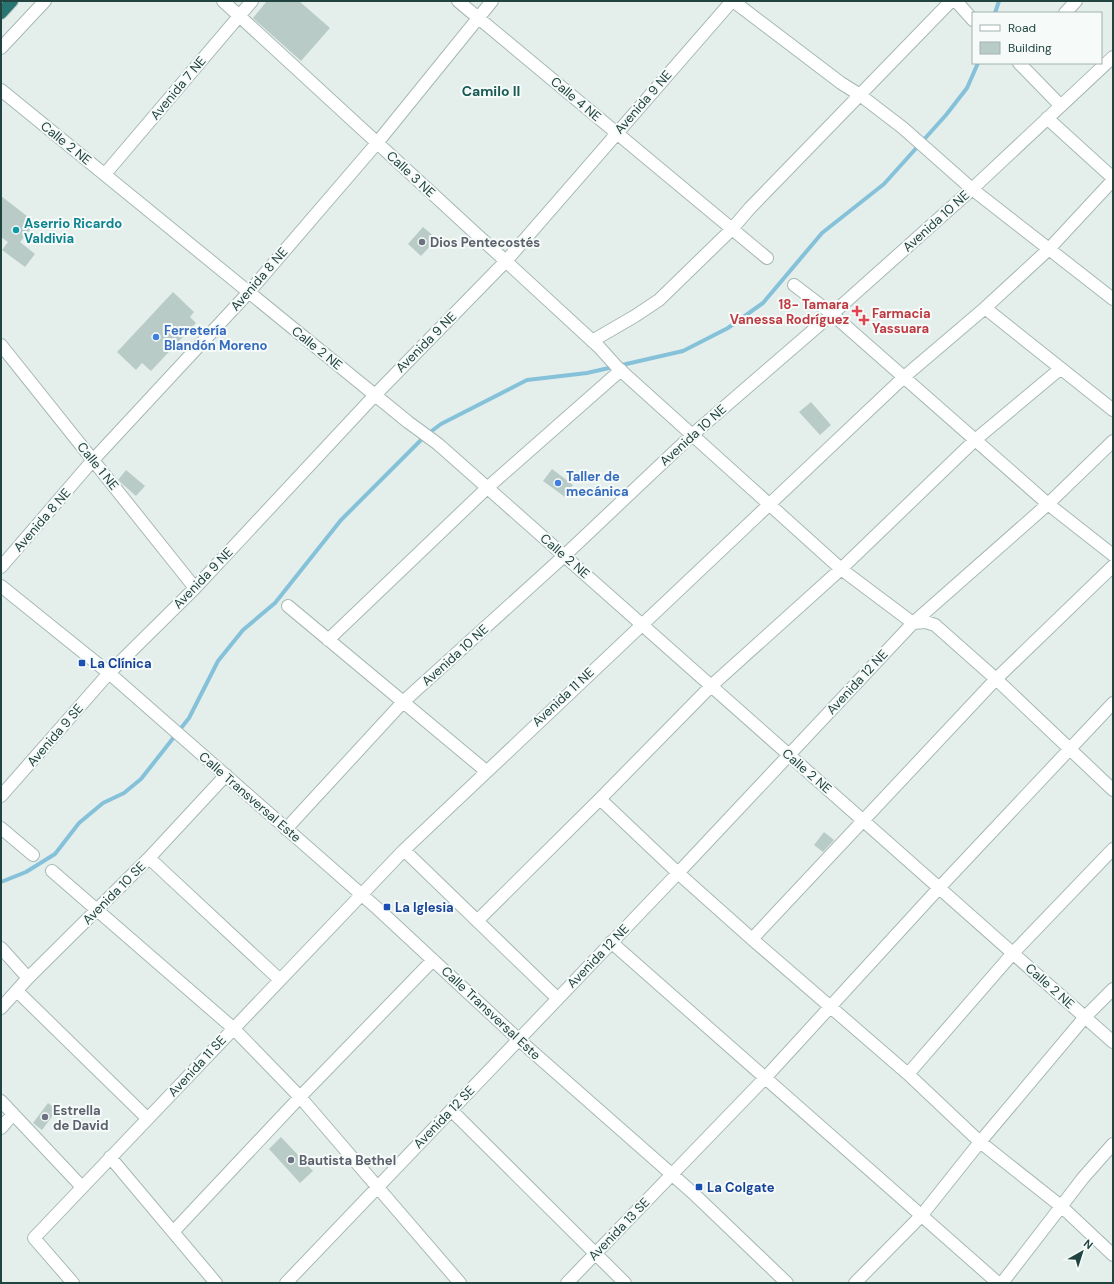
<svg xmlns="http://www.w3.org/2000/svg" width="1114" height="1284" viewBox="0 0 1114 1284" font-family="'DM Sans',sans-serif">
<style>
.lines{fill:none;stroke-linecap:round;stroke-linejoin:round}
.stream{stroke:#86c1da;stroke-width:4}
.building{fill:#b9cbc6}
.minor-casing{stroke:#a6b8b5;stroke-width:14}
.highway-casing{stroke:#c1cbca;stroke-width:14}
.minor{stroke:#fff;stroke-width:12}
.highway{stroke:#287470;stroke-width:12}
.culture-dot{fill:#0f9aa8;stroke:#f6fbf9;stroke-width:1.5}
.worship-dot{fill:#6b7280;stroke:#f6fbf9;stroke-width:1.5}
.health-dot{fill:#e0444e;stroke:#f6fbf9;stroke-width:1.5}
.shop-dot{fill:#3f7fe0;stroke:#f6fbf9;stroke-width:1.5}
.transit-dot{fill:#1a4fb4;stroke:#f6fbf9;stroke-width:1.5}
.labels{text-anchor:middle;dominant-baseline:central;stroke-width:4;stroke-linejoin:round;paint-order:stroke}
.street-label{font-size:13px;fill:#214440;stroke:#f6fbf9}
.culture-label{font-size:13px;font-weight:bold;fill:#0d838f;stroke:#f6fbf9;text-anchor:start}
.worship-label{font-size:13px;font-weight:bold;fill:#5b616d;stroke:#f6fbf9;text-anchor:start}
.health-label{font-size:13px;font-weight:bold;fill:#be3a42;stroke:#f6fbf9;text-anchor:end}
.shop-label{font-size:13px;font-weight:bold;fill:#366cbe;stroke:#f6fbf9;text-anchor:start}
.transit-label{font-size:13px;font-weight:bold;fill:#164399;stroke:#f6fbf9;text-anchor:start}
.neighbourhood-label{font-size:14px;font-weight:bold;fill:#195953;stroke:#f6fbf9}
</style>
<rect width="100%" height="100%" fill="#e4efec"/>
<g class="lines">
<path class="stream" d="M 995,13 L 999,1
M 1,882 L 26,872 L 55,854 L 79,823 L 103,803 L 124,793 L 141,779 L 189,718 L 218,661 L 243,630 L 275,603 L 341,520 L 425,436 L 441,424 L 527,380 L 587,373 L 683,351 L 728,328 L 763,303 L 822,233 L 884,184 L 946,115 L 967,88 L 978,63"/>
</g>
<path class="building" d="M 267,1 L 299,1 L 330,28 L 301,61 L 253,18 Z
M 1,196 L 36,223 L 20,242 L 35,254 L 25,267 L 2,250 L 8,242 L 1,237 Z
M 423,227 L 437,239 L 421,256 L 408,244 Z
M 173,292 L 194,312 L 190,317 L 196,323 L 151,371 L 142,363 L 136,370 L 117,352 Z
M 811,402 L 831,425 L 820,435 L 799,412 Z
M 552,469 L 573,485 L 565,497 L 543,481 Z
M 126,470 L 145,486 L 136,496 L 118,480 Z
M 824,832 L 834,840 L 823,852 L 814,845 Z
M 48,1103 L 57,1110 L 42,1130 L 33,1123 Z
M 281,1137 L 313,1171 L 300,1183 L 269,1149 Z"/>
<g class="lines">
<g class="minor-casing">
<path id="minor" d="M 223,1 L 599,347 L 618,368 L 841,569 L 913,623 L 926,622 L 935,625 L 996,679 L 1113,790
M 458,1 L 767,258
M 733,1 L 841,83 L 860,95 L 903,128 L 972,189 L 1113,299
M 956,1 L 973,20
M 1065,13 L 1076,1
M 1,48 L 45,1
M 1019,63 L 1061,106
M 1,90 L 408,422 L 438,444 L 1113,1042
M 1047,118 L 1113,178
M 105,174 L 252,1
M 794,285 L 832,314 L 1048,504 L 1113,555
M 985,308 L 1113,410
M 592,341 L 635,316 L 659,300 L 732,229 L 750,208 L 951,1
M 1,345 L 195,588
M 1,567 L 93,460 L 249,292 L 377,143 L 492,1
M 1,586 L 109,673 L 378,909 L 518,1039 L 693,1193 L 787,1283
M 288,606 L 486,771
M 328,640 L 487,488 L 621,370
M 1,796 L 109,673 L 195,588 L 375,395 L 506,261 L 732,1
M 600,799 L 678,873 L 913,623 L 1048,504 L 1113,441
M 1,828 L 33,855
M 286,829 L 403,702 L 564,556 L 692,435 L 832,314 L 972,189 L 1113,57
M 404,850 L 557,998
M 149,858 L 279,979
M 52,871 L 233,1028 L 300,1097 L 460,1283
M 477,921 L 600,799 L 711,686 L 841,569 L 975,440 L 1060,369
M 752,939 L 996,679 L 1113,566
M 611,942 L 998,1283
M 1,948 L 28,978
M 17,991 L 147,1118
M 1,1008 L 28,978 L 149,858 L 226,775
M 908,1074 L 1013,953 L 1113,849
M 1,1101 L 82,1187
M 451,1110 L 625,1283
M 1,1128 L 13,1114
M 110,1157 L 216,1283
M 173,1232 L 300,1097 L 433,960
M 73,1283 L 34,1238 L 404,850 L 904,377 L 985,308 L 1049,249 L 1113,180
M 286,1283 L 678,873 L 752,939 L 908,1074 L 980,1142 L 1062,1207 L 1113,1255
M 567,1283 L 765,1078 L 939,888 L 1113,703
M 855,1283 L 921,1216 L 980,1142 L 1085,1017 L 1113,989
M 1002,1283 L 1083,1178 L 1113,1144"/>
</g>
<g class="highway-casing">
<path id="highway" d="M 1,13 L 12,1"/>
</g>
<use href="#minor" class="minor"/>
<use href="#highway" class="highway"/>
</g>
<circle class="culture-dot" cx="16" cy="230" r="4"/>
<g class="worship-dot">
<circle cx="422" cy="242" r="4"/>
<circle cx="45" cy="1117" r="4"/>
<circle cx="291" cy="1160" r="4"/>
</g>
<g class="health-dot">
<path d="M855 305h4v4h4v4h-4v4h-4v-4h-4v-4h4z"/>
<path d="M862 314h4v4h4v4h-4v4h-4v-4h-4v-4h4z"/>
</g>
<g class="shop-dot">
<circle cx="156" cy="337" r="4"/>
<circle cx="558" cy="483" r="4"/>
</g>
<g class="transit-dot">
<rect x="78" y="659" width="8" height="8" rx="2"/>
<rect x="383" y="903" width="8" height="8" rx="2"/>
<rect x="695" y="1183" width="8" height="8" rx="2"/>
</g>
<g class="labels">
<g class="street-label">
<text transform="translate(178 88) rotate(-50)">Avenida 7 NE</text>
<text transform="translate(576 99) rotate(40)">Calle 4 NE</text>
<text transform="translate(643 102) rotate(-49)">Avenida 9 NE</text>
<text transform="translate(66 143) rotate(39)">Calle 2 NE</text>
<text transform="translate(411 174) rotate(43)">Calle 3 NE</text>
<text transform="translate(936 221) rotate(-42)">Avenida 10 NE</text>
<text transform="translate(259 279) rotate(-49)">Avenida 8 NE</text>
<text transform="translate(426 342) rotate(-45)">Avenida 9 NE</text>
<text transform="translate(317 348) rotate(39)">Calle 2 NE</text>
<text transform="translate(693 435) rotate(-42)">Avenida 10 NE</text>
<text transform="translate(98 466) rotate(51)">Calle 1 NE</text>
<text transform="translate(42 520) rotate(-49)">Avenida 8 NE</text>
<text transform="translate(565 556) rotate(41)">Calle 2 NE</text>
<text transform="translate(203 578) rotate(-46)">Avenida 9 NE</text>
<text transform="translate(455 655) rotate(-42)">Avenida 10 NE</text>
<text transform="translate(857 682) rotate(-47)">Avenida 12 NE</text>
<text transform="translate(563 697) rotate(-43)">Avenida 11 NE</text>
<text transform="translate(55 735) rotate(-49)">Avenida 9 SE</text>
<text transform="translate(807 771) rotate(41)">Calle 2 NE</text>
<text transform="translate(250 797) rotate(41)">Calle Transversal Este</text>
<text transform="translate(114 893) rotate(-45)">Avenida 10 SE</text>
<text transform="translate(598 956) rotate(-46)">Avenida 12 NE</text>
<text transform="translate(1050 986) rotate(42)">Calle 2 NE</text>
<text transform="translate(491 1013) rotate(43)">Calle Transversal Este</text>
<text transform="translate(197 1066) rotate(-47)">Avenida 11 SE</text>
<text transform="translate(444 1117) rotate(-46)">Avenida 12 SE</text>
<text transform="translate(619 1229) rotate(-46)">Avenida 13 SE</text>
</g>
<g class="culture-label">
<text x="24" y="223">Aserrio Ricardo<tspan x="24" dy="15">Valdivia</tspan></text>
</g>
<g class="worship-label">
<text x="430" y="242">Dios Pentecostés</text>
<text x="53" y="1110">Estrella<tspan x="53" dy="15">de David</tspan></text>
<text x="299" y="1160">Bautista Bethel</text>
</g>
<g class="health-label">
<text x="849" y="304">18- Tamara<tspan x="849" dy="15">Vanessa Rodríguez</tspan></text>
<text x="872" y="313" text-anchor="start">Farmacia<tspan x="872" dy="15">Yassuara</tspan></text>
</g>
<g class="shop-label">
<text x="164" y="330">Ferretería<tspan x="164" dy="15">Blandón Moreno</tspan></text>
<text x="566" y="476">Taller de<tspan x="566" dy="15">mecánica</tspan></text>
</g>
<g class="transit-label">
<text x="90" y="663">La Clínica</text>
<text x="395" y="907">La Iglesia</text>
<text x="707" y="1187">La Colgate</text>
</g>
<g class="neighbourhood-label">
<text x="491" y="91">Camilo II</text>
</g>
</g>
<rect width="1114" height="1284" fill="none" stroke="#214440" stroke-width="4"/>
<rect x="972" y="12" width="130" height="52" fill="#f6fbf9" stroke="#a1b2af"/>
<rect x="980" y="25" width="20" height="6" fill="#ffffff" stroke="#a1b2af"/>
<text x="1008" y="32" font-size="12" fill="#214440">Road</text>
<rect x="980" y="42" width="20" height="12" fill="#b9cbc6" stroke="#a1b2af"/>
<text x="1008" y="52" font-size="12" fill="#214440">Building</text>
<g transform="translate(1082 1252) rotate(39)" stroke="#f6fbf9" stroke-width="3" paint-order="stroke">
<path d="M0-3L7 15L0 10L-7 15Z" fill="#214440"/>
<text y="-6" font-size="11" font-weight="bold" text-anchor="middle" fill="#214440">N</text>
</g>
</svg>
